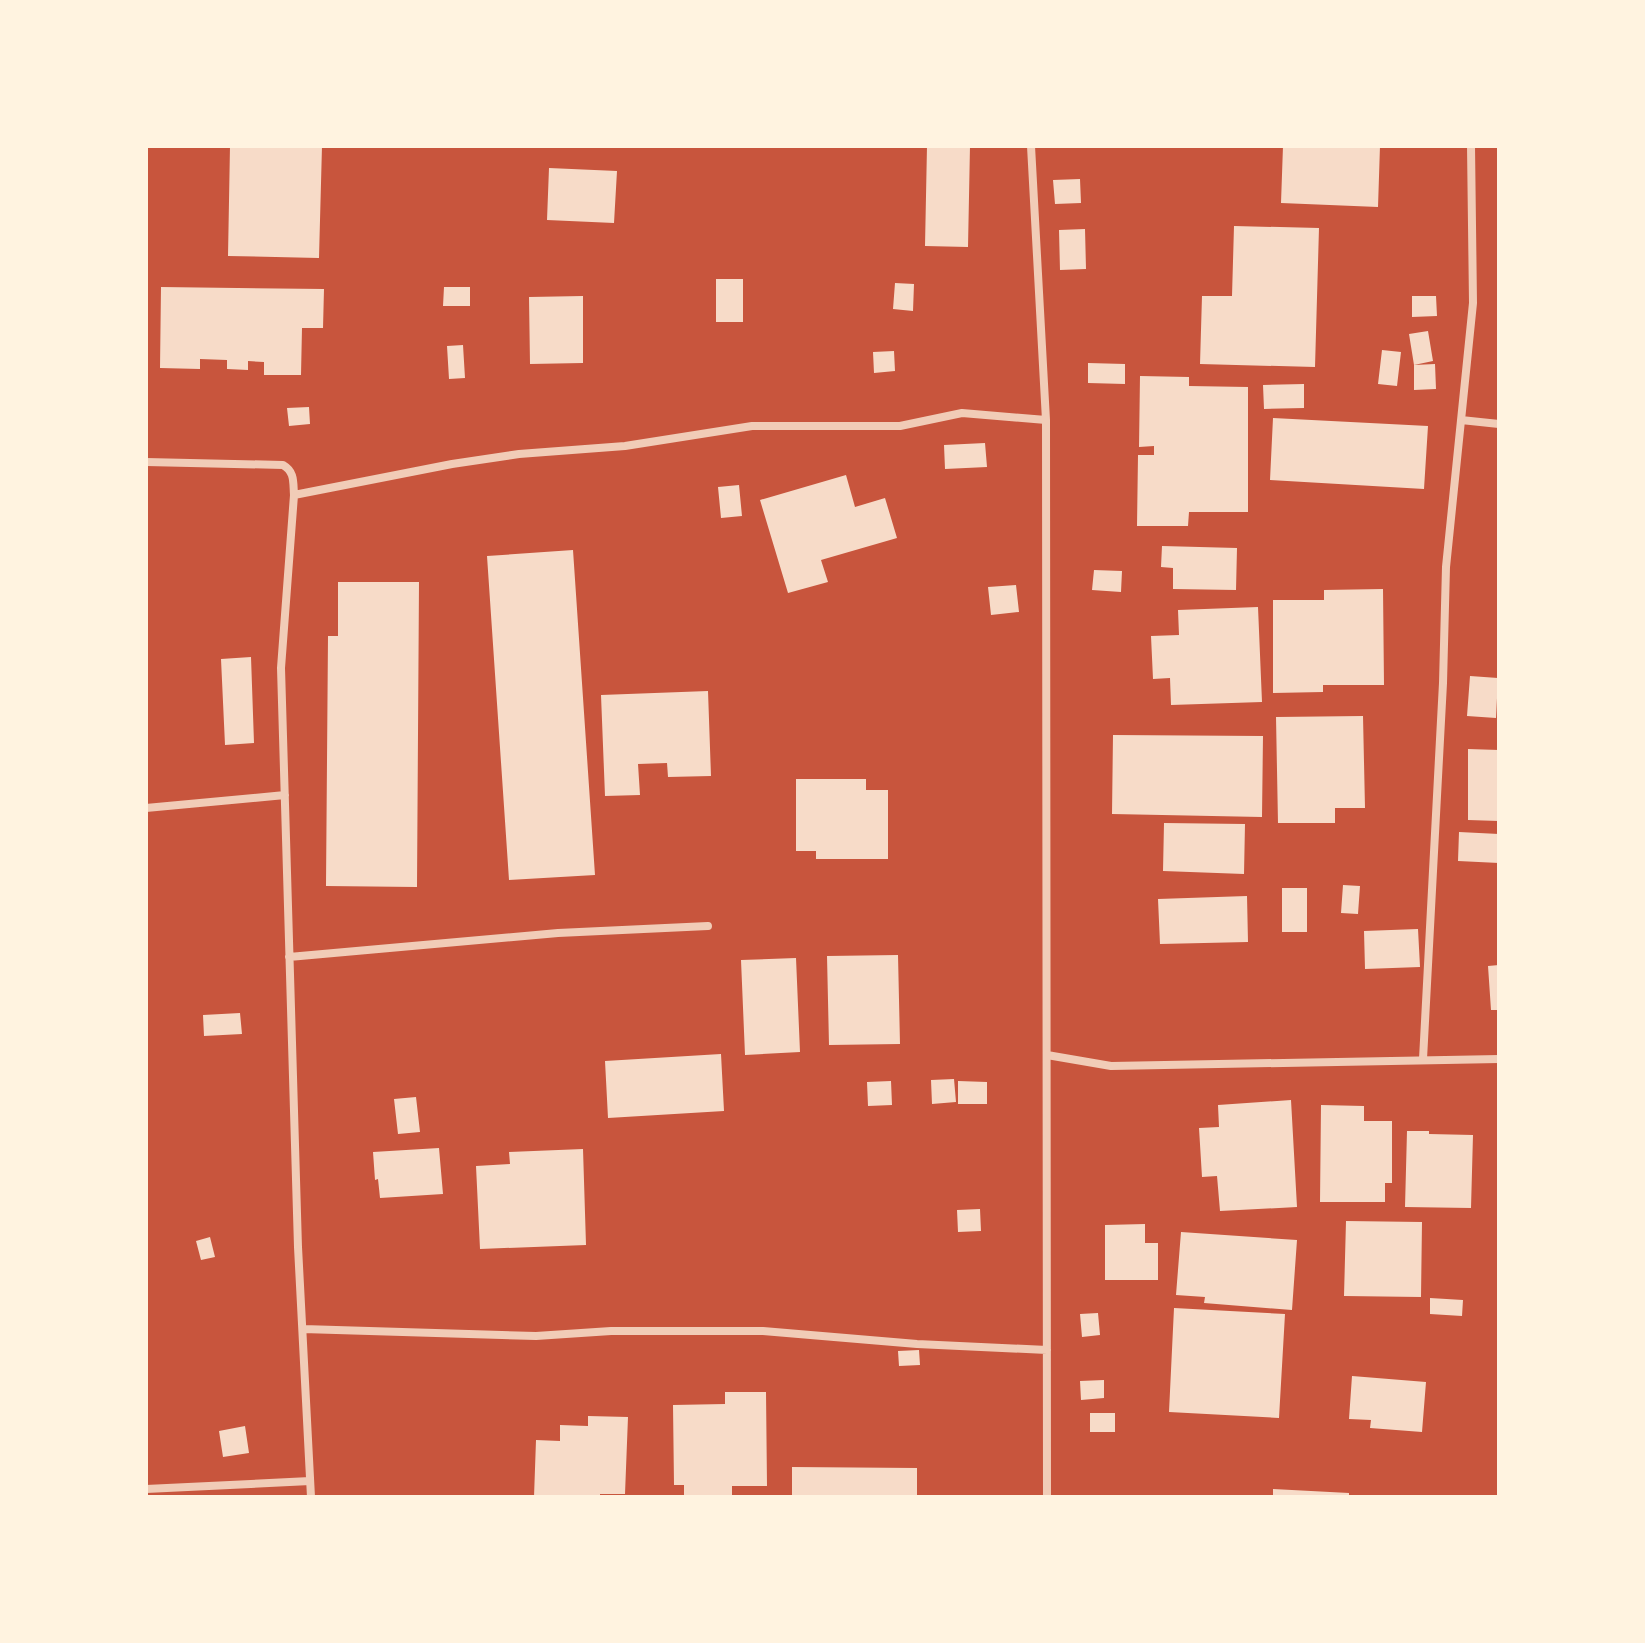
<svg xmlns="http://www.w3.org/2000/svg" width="1645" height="1643" viewBox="0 0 1645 1643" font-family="'Noto Serif',serif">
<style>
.building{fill:#f7dbc8}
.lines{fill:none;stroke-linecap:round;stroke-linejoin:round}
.minor{stroke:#f1ccb7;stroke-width:8}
</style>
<rect width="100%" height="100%" fill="#c8553d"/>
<path class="building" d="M 230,146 L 322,146 L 319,258 L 228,256 Z
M 927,146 L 970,146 L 968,247 L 925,246 Z
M 1283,146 L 1380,146 L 1378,207 L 1281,203 Z
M 549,168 L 617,171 L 614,223 L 547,220 Z
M 1080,179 L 1081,203 L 1055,204 L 1053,180 Z
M 1234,226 L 1319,228 L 1315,367 L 1200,364 L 1202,296 L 1232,296 Z
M 1085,229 L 1086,269 L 1060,270 L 1059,230 Z
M 716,279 L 743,279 L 743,322 L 716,322 Z
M 895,283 L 914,284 L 913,311 L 893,309 Z
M 161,287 L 324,289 L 323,328 L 302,328 L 301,375 L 264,375 L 264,362 L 248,361 L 248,370 L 227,369 L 227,360 L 200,359 L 200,369 L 160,368 Z
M 444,287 L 470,287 L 470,306 L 443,306 Z
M 583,296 L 583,363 L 530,364 L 529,297 Z
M 1412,296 L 1436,296 L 1437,316 L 1412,317 Z
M 1428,331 L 1433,361 L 1414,365 L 1435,364 L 1436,389 L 1414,390 L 1414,365 L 1409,334 Z
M 463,345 L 465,378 L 449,379 L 447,346 Z
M 1382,350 L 1401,352 L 1397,386 L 1378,384 Z
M 894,351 L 895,371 L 874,373 L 873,352 Z
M 1088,363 L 1125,364 L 1125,384 L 1088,383 Z
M 1140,376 L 1189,377 L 1189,386 L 1248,387 L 1248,512 L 1189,512 L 1188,526 L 1137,526 L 1138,455 L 1154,455 L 1154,446 L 1139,447 Z
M 1304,384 L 1304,408 L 1264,409 L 1263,385 Z
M 309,407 L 310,424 L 289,426 L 287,408 Z
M 1273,418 L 1428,426 L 1424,489 L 1270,480 Z
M 985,443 L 987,467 L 945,469 L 944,445 Z
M 846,475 L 855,507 L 885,498 L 897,538 L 821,560 L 828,582 L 788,593 L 760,500 Z
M 739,485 L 742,516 L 721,518 L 718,487 Z
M 1162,546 L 1237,548 L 1236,590 L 1173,589 L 1173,568 L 1161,567 Z
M 573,550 L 595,875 L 509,880 L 487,556 Z
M 1094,570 L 1122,571 L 1121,592 L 1092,590 Z
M 338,582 L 419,582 L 417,887 L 326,886 L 328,636 L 338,636 Z
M 1016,585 L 1019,612 L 991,615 L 988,587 Z
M 1383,589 L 1384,685 L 1323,685 L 1323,692 L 1273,693 L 1273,600 L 1324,600 L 1324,590 Z
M 1258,607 L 1262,702 L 1171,705 L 1170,678 L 1153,679 L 1151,636 L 1179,635 L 1178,610 Z
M 251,657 L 254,743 L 225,745 L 221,659 Z
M 1470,676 L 1498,678 L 1496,718 L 1467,716 Z
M 708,691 L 711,776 L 668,777 L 667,763 L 638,764 L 640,795 L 605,796 L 601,695 Z
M 1363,716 L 1365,808 L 1335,808 L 1335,823 L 1278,823 L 1276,717 Z
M 1113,735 L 1263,736 L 1262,817 L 1112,814 Z
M 1468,749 L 1499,750 L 1499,821 L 1468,820 Z
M 796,779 L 866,779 L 866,790 L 888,790 L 888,859 L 816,859 L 816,851 L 796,851 Z
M 1164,823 L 1245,824 L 1244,874 L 1163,871 Z
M 1459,832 L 1499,834 L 1499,863 L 1458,861 Z
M 1343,885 L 1360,886 L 1358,914 L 1341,913 Z
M 1282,888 L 1307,888 L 1307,932 L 1282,932 Z
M 1247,896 L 1248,942 L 1160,944 L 1158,899 Z
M 1418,929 L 1420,967 L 1365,969 L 1364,931 Z
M 898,955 L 900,1044 L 829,1045 L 827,956 Z
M 796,958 L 800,1052 L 745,1055 L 741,960 Z
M 1499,965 L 1499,1010 L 1491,1010 L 1488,966 Z
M 240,1013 L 242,1034 L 204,1036 L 203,1015 Z
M 721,1054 L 724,1111 L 608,1118 L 605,1061 Z
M 954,1079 L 956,1102 L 932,1104 L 931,1080 Z
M 891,1081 L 892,1105 L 868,1106 L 867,1082 Z
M 958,1081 L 987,1082 L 987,1104 L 958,1104 Z
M 416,1097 L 420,1132 L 398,1134 L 394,1099 Z
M 1291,1100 L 1297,1207 L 1220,1211 L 1217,1176 L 1202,1177 L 1199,1128 L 1219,1127 L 1218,1105 Z
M 1321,1105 L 1364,1106 L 1364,1121 L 1392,1121 L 1392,1183 L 1385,1183 L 1385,1202 L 1320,1202 Z
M 1407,1131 L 1429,1131 L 1429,1134 L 1473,1135 L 1471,1208 L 1405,1207 Z
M 439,1148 L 443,1194 L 380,1198 L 378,1179 L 375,1180 L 373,1152 Z
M 583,1149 L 586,1245 L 480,1249 L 476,1166 L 510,1164 L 509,1152 Z
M 980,1209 L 981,1231 L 958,1232 L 957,1210 Z
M 1346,1221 L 1422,1222 L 1421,1297 L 1344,1296 Z
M 1145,1224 L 1145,1243 L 1158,1243 L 1158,1280 L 1105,1280 L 1105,1225 Z
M 1181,1232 L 1297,1240 L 1292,1310 L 1204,1303 L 1205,1297 L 1176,1295 Z
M 210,1237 L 215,1257 L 201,1260 L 196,1241 Z
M 1430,1298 L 1463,1300 L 1462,1316 L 1430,1314 Z
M 1174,1308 L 1285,1314 L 1279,1418 L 1169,1412 Z
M 1098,1313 L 1100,1335 L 1082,1337 L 1080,1314 Z
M 919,1350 L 920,1365 L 899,1366 L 898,1351 Z
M 1352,1376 L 1426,1382 L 1422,1432 L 1370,1428 L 1371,1420 L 1349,1419 Z
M 1104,1380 L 1104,1398 L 1081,1400 L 1080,1381 Z
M 725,1392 L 766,1392 L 767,1486 L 732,1486 L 732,1497 L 684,1497 L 684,1485 L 674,1485 L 673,1405 L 725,1404 Z
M 1090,1413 L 1115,1413 L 1115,1432 L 1090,1432 Z
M 588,1416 L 628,1417 L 625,1494 L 600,1494 L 600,1497 L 534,1497 L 536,1440 L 560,1441 L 560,1425 L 588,1426 Z
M 245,1426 L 249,1453 L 223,1457 L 219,1431 Z
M 792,1467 L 917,1468 L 917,1497 L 792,1497 Z
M 1273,1489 L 1349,1493 L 1349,1497 L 1273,1497 Z"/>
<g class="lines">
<path class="minor" d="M 1031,146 L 1046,420 L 1047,1497
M 1461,420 L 1499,424
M 146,462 L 283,465 C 295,472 293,482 294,495 L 281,668 L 298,1247 L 311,1497
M 294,495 L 452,464 L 519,454 L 625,446 L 752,426 L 900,426 L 962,413 L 1046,420
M 146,808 L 285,795
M 289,957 L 558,933 L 708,926
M 1047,1055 L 1111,1066 L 1499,1059
M 1423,1059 L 1443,683 L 1446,567 L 1473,303 L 1471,146
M 303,1329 L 536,1336 L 611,1331 L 763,1331 L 917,1344 L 1047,1350
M 146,1489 L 310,1481"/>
</g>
<rect width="1645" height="1643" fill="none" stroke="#fff3e0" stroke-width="296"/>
</svg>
